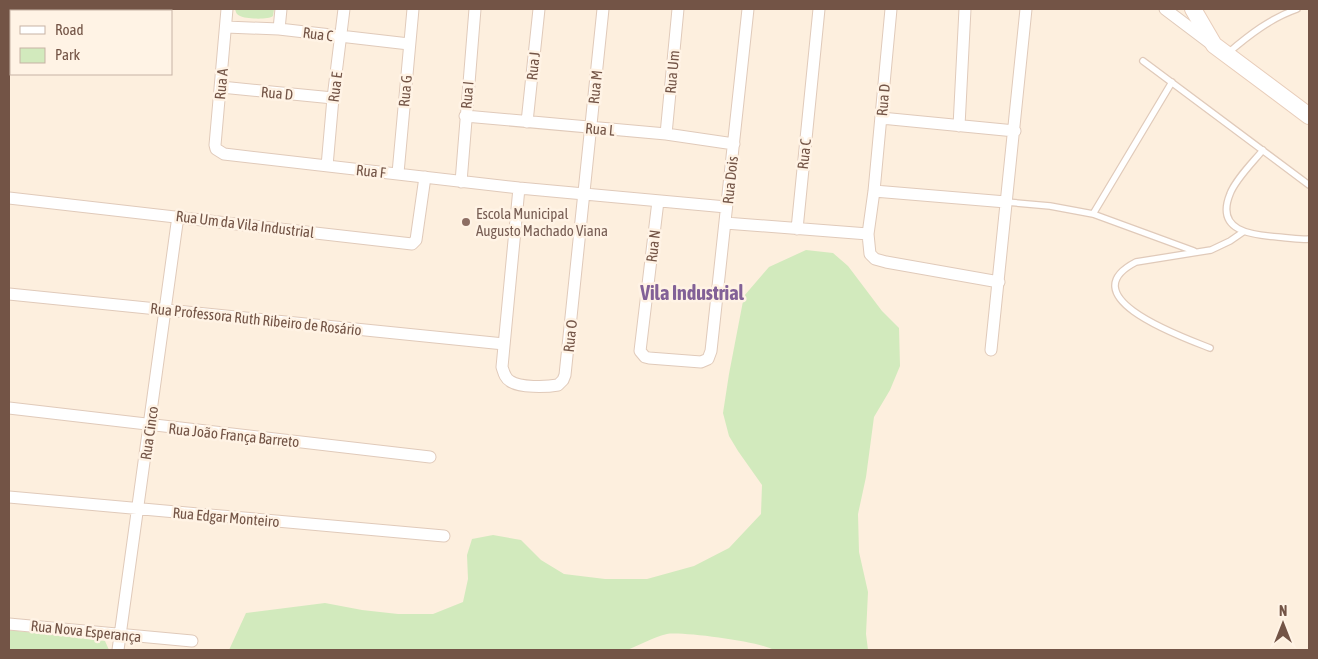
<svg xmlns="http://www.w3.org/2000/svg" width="1318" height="659" viewBox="0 0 1318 659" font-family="'Asap Condensed',sans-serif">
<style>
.green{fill:#d2eabd}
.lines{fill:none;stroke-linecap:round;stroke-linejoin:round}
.lane-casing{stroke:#e0caba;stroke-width:8}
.street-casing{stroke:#e0caba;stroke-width:13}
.secondary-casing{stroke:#e8cdba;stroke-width:18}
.lane{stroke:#fff;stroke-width:5.5}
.street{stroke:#fff;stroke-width:11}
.secondary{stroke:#fff;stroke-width:16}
.education-dot{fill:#8d6e63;stroke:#fff3e5;stroke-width:2}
.labels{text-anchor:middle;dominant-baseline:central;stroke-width:5;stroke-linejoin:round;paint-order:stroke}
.street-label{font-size:15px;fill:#735446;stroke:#fff3e5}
.education-label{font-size:15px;fill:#785e54;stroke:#fff3e5;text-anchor:start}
.district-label{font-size:20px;font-weight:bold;fill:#826197;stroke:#fff3e5}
</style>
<rect width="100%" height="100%" fill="#fdefde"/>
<path class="green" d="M 235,9 L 274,9 L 273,16 C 268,20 246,19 240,16 C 236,14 236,12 235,9 Z
M 806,250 L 833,253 L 848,266 L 882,311 L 899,328 L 900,366 L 890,390 L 874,417 L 866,477 L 858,514 L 859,552 L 868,592 L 866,634 L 868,650 L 773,650 C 764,642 680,631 667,634 C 654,637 640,645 627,650 L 229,650 L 246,613 L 325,603 L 362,610 L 398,614 L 433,614 L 463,602 L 468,579 L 467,555 L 472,539 L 493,535 L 521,540 L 541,560 L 564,574 L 605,579 L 647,579 L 694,566 L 729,548 L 761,514 L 762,485 L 738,451 L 729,436 L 723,413 L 729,374 L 744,296 L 769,267 Z
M 9,630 L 105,641 L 109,650 L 9,650 Z"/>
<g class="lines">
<g class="lane-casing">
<path id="lane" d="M 1228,53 C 1249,35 1271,18 1297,9
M 1143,61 L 1309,185
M 1263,150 C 1253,162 1235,180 1230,194 C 1215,231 1251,235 1278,237 C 1288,238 1299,240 1309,239
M 1006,202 L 1050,206 L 1093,214 L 1194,251
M 1093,214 L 1172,82
M 1210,348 C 1185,338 1068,297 1136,262 L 1211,250 L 1230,241 L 1243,232"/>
</g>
<g class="street-casing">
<path id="street" d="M 227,9 L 215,145 L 216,149 L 224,154 L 519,188 L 726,207
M 891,9 L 874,191 L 868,234 L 870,254 L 875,259 L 886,262 L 999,282
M 1165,9 L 1210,43
M 140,11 L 140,9
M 226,27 L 279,29 L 409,44
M 279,29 L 281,9
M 221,87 L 333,98
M 465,116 L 666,134 L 734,144
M 881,118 L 1015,131
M 527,122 L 539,9
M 959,126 L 965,9
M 666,134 L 678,9
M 327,166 L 333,98 L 344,9
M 398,173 L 413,9
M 461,182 L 475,9
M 519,188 L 502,367 C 504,373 505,378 510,381 C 519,388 547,387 558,385 L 563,380 L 565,375 L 603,9
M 874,191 L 1006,202
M 9,198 L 412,244 L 416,240 L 425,177
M 658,201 L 640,351 L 645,357 L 649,358 L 701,362 L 708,359 L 711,351 L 748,9
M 725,223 L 868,234
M 797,229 L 819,9
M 9,294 L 504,344
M 991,350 L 1026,9
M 9,408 L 430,457
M 9,497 L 444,536
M 9,624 L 192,641
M 118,650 L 178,216"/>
</g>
<g class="secondary-casing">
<path id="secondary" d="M 1193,9 L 1214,45 L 1309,116"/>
</g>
<use href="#lane" class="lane"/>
<use href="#street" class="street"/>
<use href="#secondary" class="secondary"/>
</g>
<circle class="education-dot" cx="466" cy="222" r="5"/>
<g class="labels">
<g class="street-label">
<text transform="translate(318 34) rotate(7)">Rua C</text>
<text transform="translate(533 66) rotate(-84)">Rua J</text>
<text transform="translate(672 72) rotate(-85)">Rua Um</text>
<text transform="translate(221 84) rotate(-85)">Rua A</text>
<text transform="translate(335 87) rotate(-83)">Rua E</text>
<text transform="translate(595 87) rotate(-84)">Rua M</text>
<text transform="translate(405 91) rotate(-85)">Rua G</text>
<text transform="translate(277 93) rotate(5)">Rua D</text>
<text transform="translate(467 95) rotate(-85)">Rua I</text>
<text transform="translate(883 100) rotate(-85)">Rua D</text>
<text transform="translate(600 129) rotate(5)">Rua L</text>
<text transform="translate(804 154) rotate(-84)">Rua C</text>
<text transform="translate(371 171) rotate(6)">Rua F</text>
<text transform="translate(730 180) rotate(-84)">Rua Dois</text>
<text transform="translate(245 224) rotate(7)">Rua Um da Vila Industrial</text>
<text transform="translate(653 246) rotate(-83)">Rua N</text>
<text transform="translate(256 319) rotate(6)">Rua Professora Ruth Ribeiro de Rosário</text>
<text transform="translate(570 336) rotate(-84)">Rua O</text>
<text transform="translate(149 433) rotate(-82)">Rua Cinco</text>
<text transform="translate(234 435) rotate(6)">Rua João França Barreto</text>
<text transform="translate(226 517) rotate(5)">Rua Edgar Monteiro</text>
<text transform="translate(86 631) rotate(6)">Rua Nova Esperança</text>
</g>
<g class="education-label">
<text x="476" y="213">Escola Municipal<tspan x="476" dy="17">Augusto Machado Viana</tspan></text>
</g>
<g class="district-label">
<text x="692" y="292">Vila Industrial</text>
</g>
</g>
<rect width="1318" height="659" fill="none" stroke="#735446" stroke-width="20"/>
<rect x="10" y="10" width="162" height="65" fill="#fff3e5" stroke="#c7b3a5"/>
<rect x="20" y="26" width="25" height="8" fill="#ffffff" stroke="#c7b3a5"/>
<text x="55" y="35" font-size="15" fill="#735446">Road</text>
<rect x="20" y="48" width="25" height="15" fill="#d2eabd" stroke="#c7b3a5"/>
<text x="55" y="60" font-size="15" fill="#735446">Park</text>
<g transform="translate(1283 624)" stroke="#fff3e5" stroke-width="4" paint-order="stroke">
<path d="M0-4L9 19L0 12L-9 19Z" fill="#735446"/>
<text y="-8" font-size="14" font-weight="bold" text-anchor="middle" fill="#735446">N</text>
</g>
</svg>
